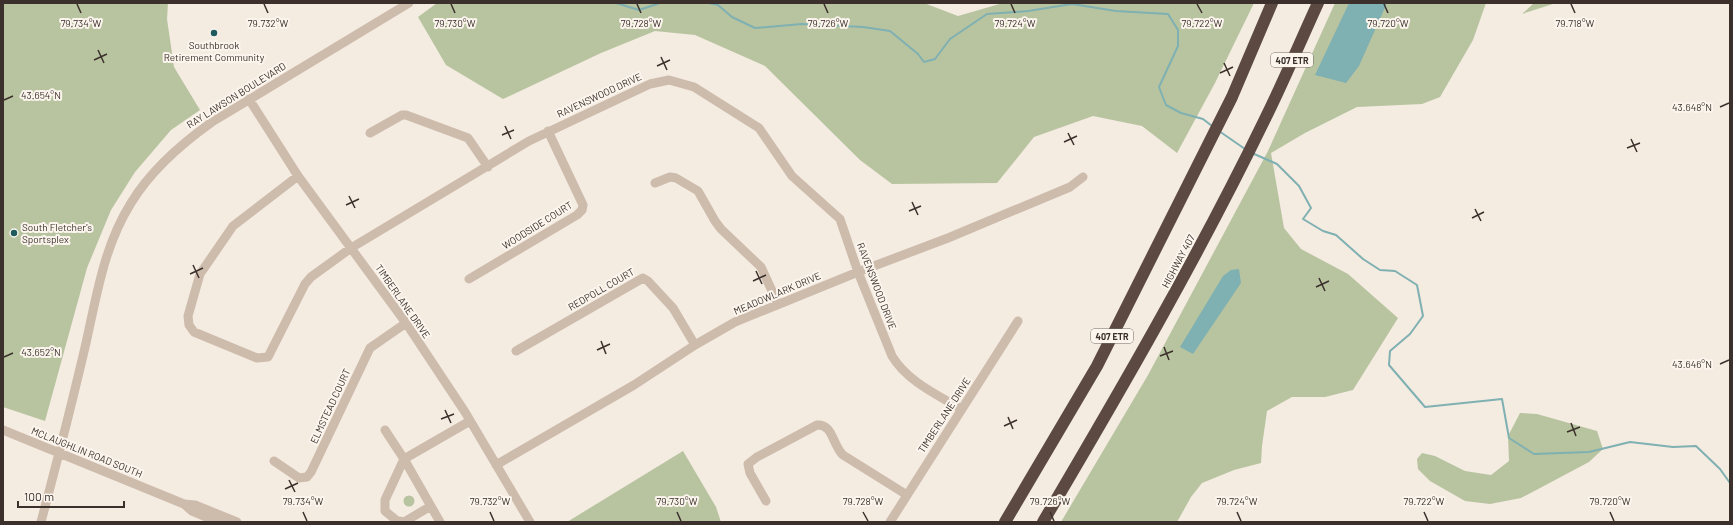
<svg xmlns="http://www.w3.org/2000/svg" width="1733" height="525" viewBox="0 0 1733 525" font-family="Barlow,sans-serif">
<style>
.green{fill:#b8c4a0}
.water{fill:#7fb0b2}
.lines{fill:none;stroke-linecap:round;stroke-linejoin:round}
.stream{stroke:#7fb0b2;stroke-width:2}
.minor{stroke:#cdbbac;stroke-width:9}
.highway{stroke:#5c4a42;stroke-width:12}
.ticks{fill:none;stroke:#3b302b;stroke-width:1.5}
.poi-dot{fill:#1f5a5e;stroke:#fbf5ee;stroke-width:1.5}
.labels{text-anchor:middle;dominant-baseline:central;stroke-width:4;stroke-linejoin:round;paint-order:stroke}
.shield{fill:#fbf5ee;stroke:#756b66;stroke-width:1}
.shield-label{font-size:9px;font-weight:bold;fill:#3b302b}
.poi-label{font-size:10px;fill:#3b302b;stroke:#fbf5ee}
.street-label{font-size:10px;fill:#3b302b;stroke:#fbf5ee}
.ticks-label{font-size:10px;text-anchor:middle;fill:#3b302b;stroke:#fbf5ee;stroke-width:4;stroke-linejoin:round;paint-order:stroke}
</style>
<rect width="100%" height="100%" fill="#f4ebe1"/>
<path class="green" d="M 3,3 L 168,3 L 167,19 L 174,67 L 200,110 L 171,130 L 135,172 L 111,210 L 87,268 L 45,421 L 3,407 Z
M 437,3 L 924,3 L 958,16 L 1003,3 L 1254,3 L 1215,83 L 1177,153 L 1142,126 L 1093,116 L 1034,137 L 997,183 L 892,184 L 860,160 L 765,66 L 695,35 L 655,31 L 601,53 L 503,99 L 446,65 L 418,17 Z
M 1335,3 L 1486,3 L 1473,40 L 1440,97 L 1422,104 L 1357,107 L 1305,133 L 1271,153 L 1284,228 L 1301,249 L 1348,274 L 1398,318 L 1353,390 L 1325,397 L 1292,397 L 1267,411 L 1262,446 L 1261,463 L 1234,470 L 1202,483 L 1191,497 L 1177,522 L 1061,522 L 1148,375 L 1268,151 Z
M 1534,3 L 1556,3 L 1522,14 Z
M 1520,413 L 1537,414 L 1597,431 L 1603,449 L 1589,462 L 1521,498 L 1490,504 L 1465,501 L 1430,481 L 1418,469 L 1417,459 L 1422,453 L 1435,456 L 1465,471 L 1491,475 L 1509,461 L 1508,436 Z
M 683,451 L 716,507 L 721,522 L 567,522 Z
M403.5 501a5.5 5.5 0 1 1 11 0a5.5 5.5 0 1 1-11 0Z"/>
<path class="water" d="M 1349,3 L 1387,3 L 1359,66 L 1346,83 L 1315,75 Z
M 1239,269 L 1241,283 L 1193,354 L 1180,347 L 1223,276 L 1231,270 Z"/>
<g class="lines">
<path class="stream" d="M 616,3 L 639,10 L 660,3
M 709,3 L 718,5 L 732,17 L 755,28 L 802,24 L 863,27 L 890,31 L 918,54 L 924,62 L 935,59 L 950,39 L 987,14 L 1028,11 L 1072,4 L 1116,11 L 1168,14 L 1178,30 L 1178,46 L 1159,87 L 1166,105 L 1181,113 L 1203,119 L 1212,126
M 1219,131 L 1245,149
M 1252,153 L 1277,164 L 1299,186 L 1311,208 L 1303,219 L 1323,231 L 1336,235 L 1363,259 L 1380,270 L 1395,271 L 1417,285 L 1423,316 L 1410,334 L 1390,351 L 1389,365 L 1425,407 L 1502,399 L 1509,438 L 1534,454 L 1589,452 L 1630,442 L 1673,447 L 1696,446 L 1720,469 L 1730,483"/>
<path class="minor" d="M 249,99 L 298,176 L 406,323 L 465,412 L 530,522
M 370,133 L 402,115 L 406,115 L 468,138 L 488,167
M 298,176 L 233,226 L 200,274 L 188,316 L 189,325 L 194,332 L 257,358 L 268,357 L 305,284 L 311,277 L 351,248 L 529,141 L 650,84 L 669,80 L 694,87 L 759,128 L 792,176 L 840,219 L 858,272 L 892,356 C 907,381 936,394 961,409
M 655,183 L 670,177 L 676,178 L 698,191 L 715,221 L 721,229 L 761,267 L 778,304
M 469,279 L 577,215 L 582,210 L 583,205 L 548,131
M 516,351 L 643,278 L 648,281 L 673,308 L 695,345
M 3,430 L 184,504 L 195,505 L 237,522
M 385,430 L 404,459 L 385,500 L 385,511 L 396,520 L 404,522 L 431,506
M 274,461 L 299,478 L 307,477 L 311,472 L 370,348 L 406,323
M 496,465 L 634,385 L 695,345 L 735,322 L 858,272 L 948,238 L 1070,187 L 1083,177
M 766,501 L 750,473 L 748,464 L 757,457 L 817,425 C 833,424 832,444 843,455 L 907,495
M 184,504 L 192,511 L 218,522
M 41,522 C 57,462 72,403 86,343 C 97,294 104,246 131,203 C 151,170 181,144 212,122 L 409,3
M 440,522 L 404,459 L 470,421
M 890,522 L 1018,321"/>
<path class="highway" d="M 1005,522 L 1097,366 L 1232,97 L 1272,3
M 1043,522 C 1121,390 1198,257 1265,119 C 1284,81 1300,42 1318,3"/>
</g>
<path class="ticks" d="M 77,4 L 81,13M 264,4 L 268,13M 451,4 L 455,13M 637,4 L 641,13M 824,4 L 828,13M 1011,4 L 1015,13M 1197,4 L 1202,13M 1384,4 L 1388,13M 1571,4 L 1575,13M 98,50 L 104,63M 661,57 L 667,70M 94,60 L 107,54M 1224,63 L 1230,76M 657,66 L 670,60M 1220,73 L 1233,67M 4,100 L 13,96M 1720,107 L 1729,103M 505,126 L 511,139M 1068,133 L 1074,145M 502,135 L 514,130M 1631,139 L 1637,152M 1064,142 L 1077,136M 1627,148 L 1640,143M 349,196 L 355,208M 912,202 L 918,215M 346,205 L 359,199M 1475,209 L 1481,221M 909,211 L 921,206M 1472,218 L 1484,212M 193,265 L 199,278M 756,271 L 762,284M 190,274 L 203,268M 1319,278 L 1325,291M 753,281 L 766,275M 1316,287 L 1329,281M 601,341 L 606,354M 1164,347 L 1169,360M 597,350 L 610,344M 1160,356 L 1173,351M 4,357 L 13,353M 1720,364 L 1729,360M 445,410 L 451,423M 1008,417 L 1013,429M 441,419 L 454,414M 1571,423 L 1576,436M 1004,426 L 1017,420M 1567,432 L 1580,427M 289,480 L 295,492M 285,489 L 298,483M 303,512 L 307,521M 490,512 L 494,521M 677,512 L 681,521M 863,512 L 868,521M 1050,512 L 1054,521M 1237,512 L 1241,521M 1424,512 L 1428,521M 1610,512 L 1614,521"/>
<g class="poi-dot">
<circle cx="214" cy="33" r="4"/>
<circle cx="14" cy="233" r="4"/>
</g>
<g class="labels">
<g class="shield">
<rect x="1271" y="53" width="42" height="14" rx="3"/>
<rect x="1091" y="329" width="42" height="14" rx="3"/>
</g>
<g class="shield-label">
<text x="1292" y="60">407 ETR</text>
<text x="1112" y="336">407 ETR</text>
</g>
<g class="poi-label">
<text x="214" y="45">Southbrook<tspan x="214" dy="12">Retirement Community</tspan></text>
<text x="22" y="227" text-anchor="start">South Fletcher's<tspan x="22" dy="12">Sportsplex</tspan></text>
</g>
<g class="street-label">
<text transform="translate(236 95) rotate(-32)">RAY LAWSON BOULEVARD</text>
<text transform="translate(599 95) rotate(-25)">RAVENSWOOD DRIVE</text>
<text transform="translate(537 225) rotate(-32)">WOODSIDE COURT</text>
<text transform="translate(1178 261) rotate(-62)">HIGHWAY 407</text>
<text transform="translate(877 286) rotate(69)">RAVENSWOOD DRIVE</text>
<text transform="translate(601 289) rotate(-30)">REDPOLL COURT</text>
<text transform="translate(777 293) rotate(-23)">MEADOWLARK DRIVE</text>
<text transform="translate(403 301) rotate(55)">TIMBERLANE DRIVE</text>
<text transform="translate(330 406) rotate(-65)">ELMSTEAD COURT</text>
<text transform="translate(944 415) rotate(-57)">TIMBERLANE DRIVE</text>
<text transform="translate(87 452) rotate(22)">MCLAUGHLIN ROAD SOUTH</text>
</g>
</g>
<g class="ticks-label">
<text x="81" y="27">79.734°W</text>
<text x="455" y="27">79.730°W</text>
<text x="641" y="27">79.728°W</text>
<text x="1575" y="27">79.718°W</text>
<text x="268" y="27">79.732°W</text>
<text x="828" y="27">79.726°W</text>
<text x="1015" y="27">79.724°W</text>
<text x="1202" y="27">79.722°W</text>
<text x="1388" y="27">79.720°W</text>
<text x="41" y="99">43.654°N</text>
<text x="1692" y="111">43.648°N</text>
<text x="41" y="356">43.652°N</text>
<text x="1692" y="368">43.646°N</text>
<text x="303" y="505">79.734°W</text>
<text x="490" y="505">79.732°W</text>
<text x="677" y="505">79.730°W</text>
<text x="863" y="505">79.728°W</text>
<text x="1050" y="505">79.726°W</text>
<text x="1237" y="505">79.724°W</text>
<text x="1424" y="505">79.722°W</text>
<text x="1610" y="505">79.720°W</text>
</g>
<rect width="1733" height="525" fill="none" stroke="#3b302b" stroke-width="8"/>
<path d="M18 501v6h106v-6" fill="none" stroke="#3b302b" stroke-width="2"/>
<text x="24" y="501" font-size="12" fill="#3b302b" stroke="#fbf5ee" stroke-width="3" paint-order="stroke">100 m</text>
</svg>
